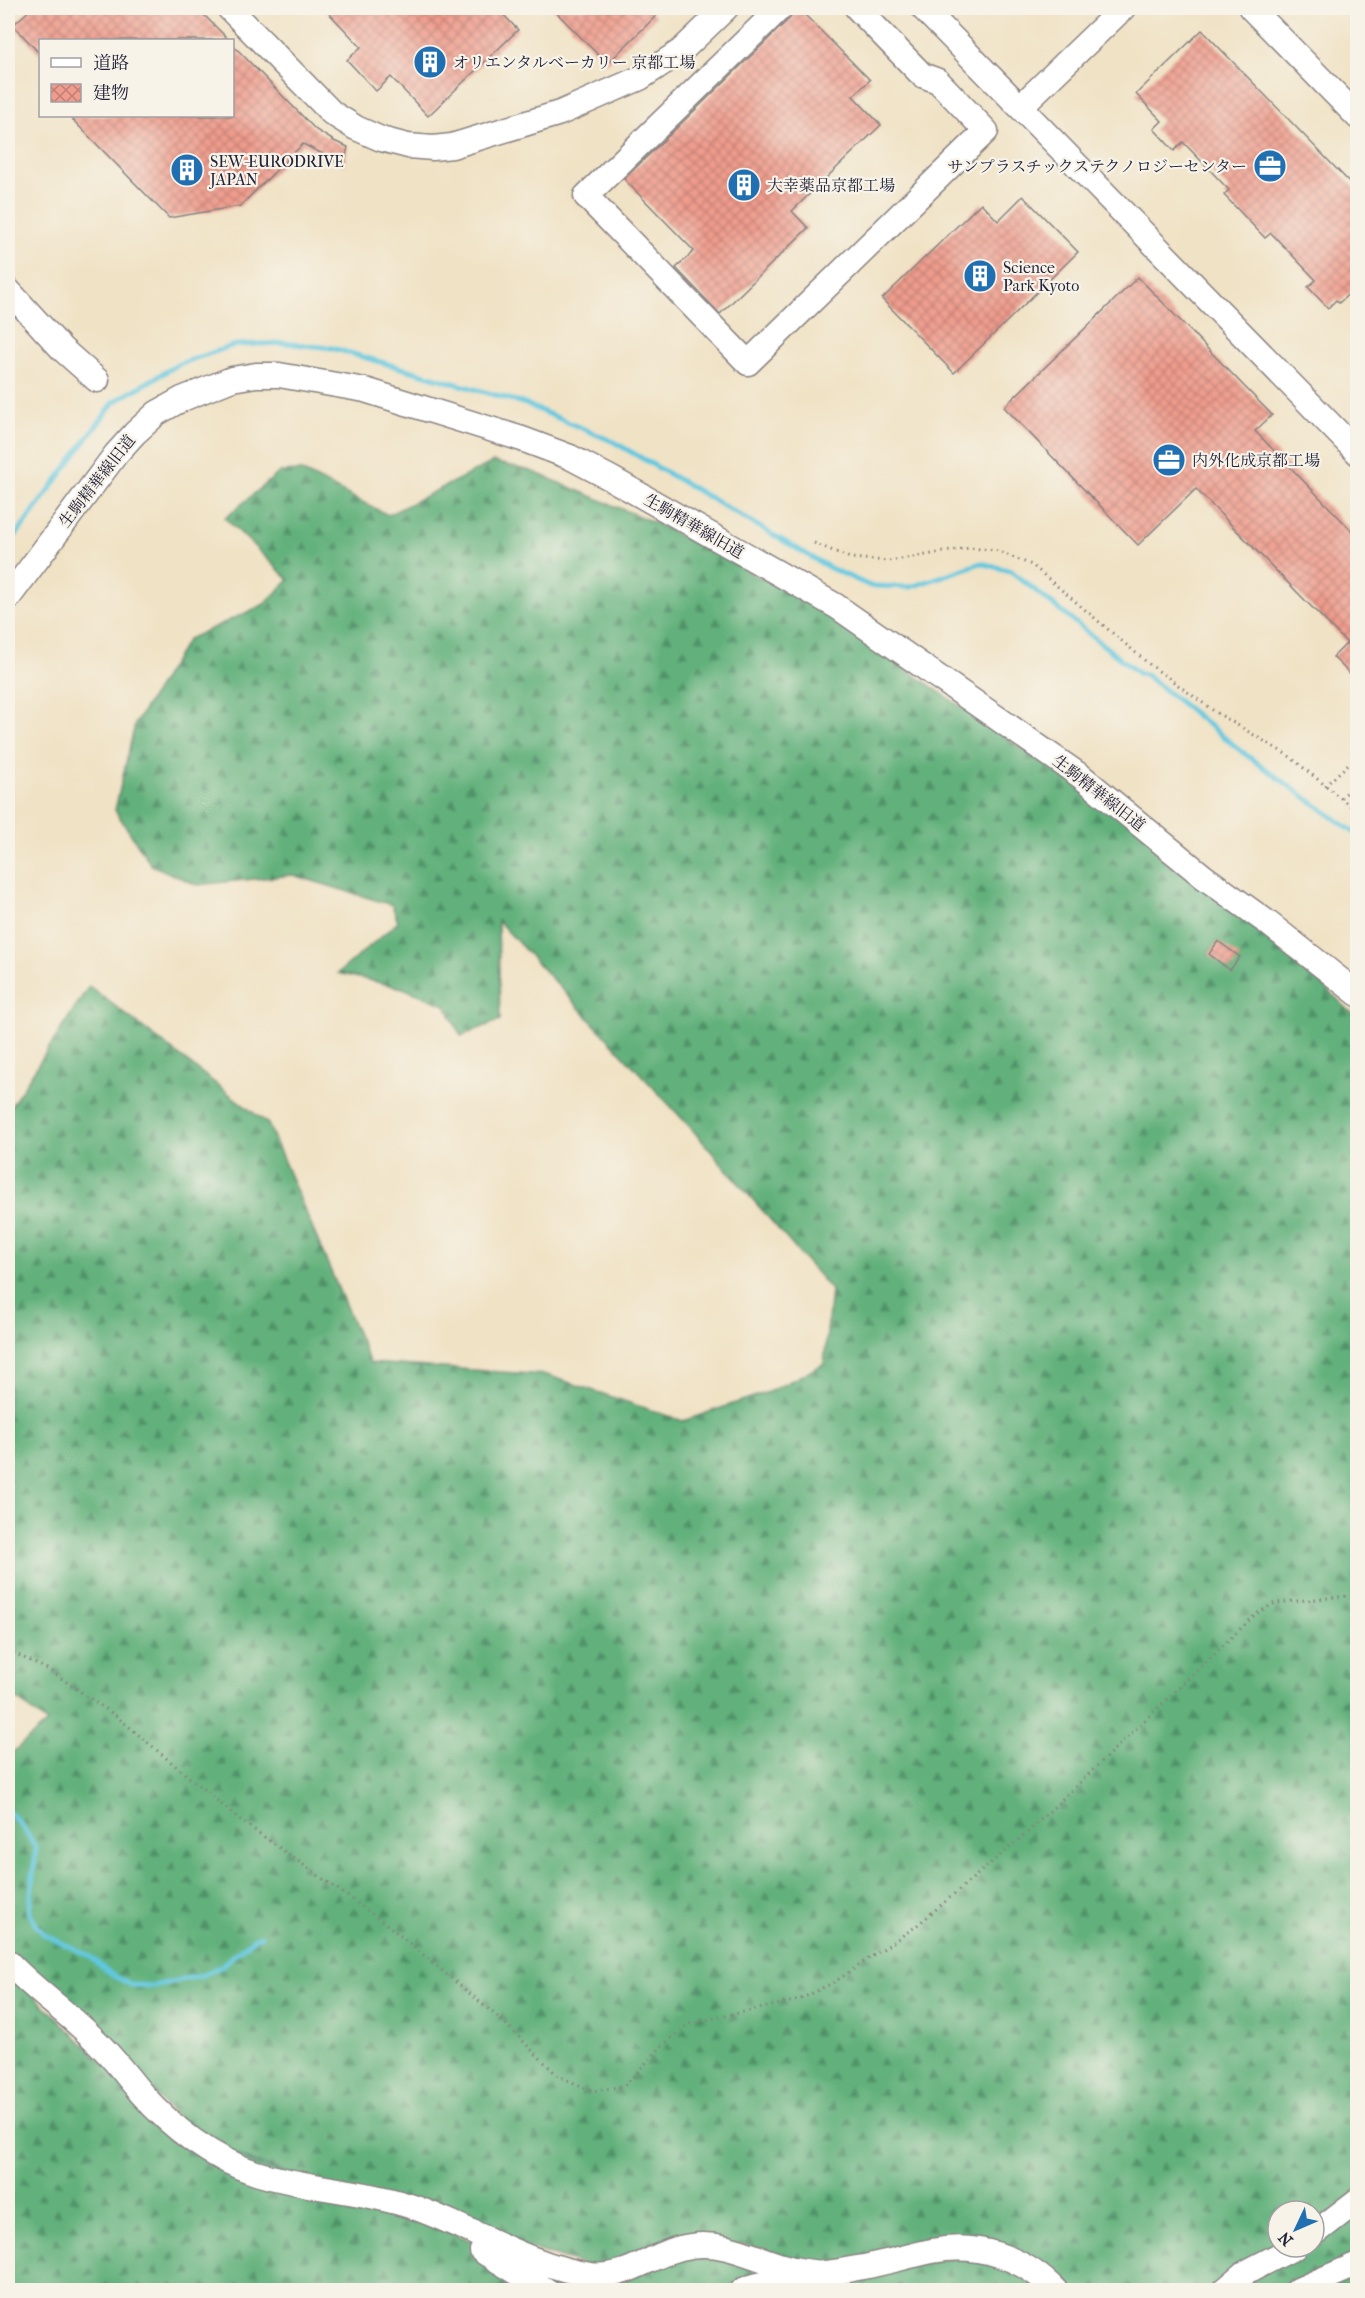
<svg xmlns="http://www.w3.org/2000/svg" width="1365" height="2298" viewBox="0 0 1365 2298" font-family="'IM FELL French Canon','Noto Serif JP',serif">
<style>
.forest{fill:url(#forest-firs);stroke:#426a5c;stroke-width:1.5}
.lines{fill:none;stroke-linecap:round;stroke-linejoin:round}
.stream{stroke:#61c7df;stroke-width:5}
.building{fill:url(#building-cross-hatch)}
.minor-casing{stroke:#898280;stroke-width:27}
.path{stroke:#898280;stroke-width:3;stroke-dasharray:1.5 4.5;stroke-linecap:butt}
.minor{stroke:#fff;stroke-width:24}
.labels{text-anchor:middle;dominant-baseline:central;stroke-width:4.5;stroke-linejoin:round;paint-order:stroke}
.poi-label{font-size:16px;fill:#22223b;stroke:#f7f3e8;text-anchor:start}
.street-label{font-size:16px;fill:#22223b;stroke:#f7f3e8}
</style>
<defs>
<pattern id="forest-firs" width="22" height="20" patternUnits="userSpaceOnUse" patternTransform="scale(1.5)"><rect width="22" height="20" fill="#62b17c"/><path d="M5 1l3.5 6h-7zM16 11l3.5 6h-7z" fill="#509067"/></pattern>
<pattern id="building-cross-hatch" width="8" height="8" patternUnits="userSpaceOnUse" patternTransform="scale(1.5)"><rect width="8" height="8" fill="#ef9c8c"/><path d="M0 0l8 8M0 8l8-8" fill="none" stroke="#c17f74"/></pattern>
</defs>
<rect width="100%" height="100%" fill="#f7f3e8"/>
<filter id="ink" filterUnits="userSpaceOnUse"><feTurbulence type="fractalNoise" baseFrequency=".0167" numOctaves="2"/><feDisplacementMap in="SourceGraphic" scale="12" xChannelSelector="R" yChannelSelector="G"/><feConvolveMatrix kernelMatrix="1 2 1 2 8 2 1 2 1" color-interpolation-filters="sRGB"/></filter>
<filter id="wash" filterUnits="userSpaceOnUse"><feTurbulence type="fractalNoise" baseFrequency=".008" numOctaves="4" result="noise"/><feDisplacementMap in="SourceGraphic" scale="24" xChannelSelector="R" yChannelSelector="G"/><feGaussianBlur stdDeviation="1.35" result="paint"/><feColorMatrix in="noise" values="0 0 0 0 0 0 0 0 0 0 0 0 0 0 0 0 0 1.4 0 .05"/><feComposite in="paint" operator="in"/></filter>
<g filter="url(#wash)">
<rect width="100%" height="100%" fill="#f0e2c5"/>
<path class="forest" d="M 493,462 L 531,471 L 653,522 L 810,603 L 1216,882 L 1357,1018 L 1357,2192 L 1314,2226 L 1314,2211 L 1278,2211 L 1278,2247 L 1216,2290 L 1064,2290 L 1005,2250 L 825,2266 L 741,2244 L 594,2268 L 257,2166 L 185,2125 L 8,1951 L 8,1756 L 47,1723 L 8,1692 L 8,1111 L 89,986 L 268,1124 L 370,1363 L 547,1375 L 683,1421 L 771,1391 L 824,1364 L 831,1290 L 690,1127 L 498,921 L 500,1020 L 461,1036 L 445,1005 L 403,988 L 338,973 L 398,922 L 392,905 L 293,875 L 197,885 L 151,865 L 115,810 L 135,724 L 188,639 L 263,605 L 289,580 L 225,518 L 280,472 L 301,471 L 388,515 Z
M 8,1970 L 177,2135 L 365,2200 L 562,2275 L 692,2251 L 783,2272 L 984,2256 L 1047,2290 L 8,2290 Z
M 1357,2207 L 1357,2290 L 1233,2290 L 1306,2247 L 1314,2247 L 1314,2241 Z"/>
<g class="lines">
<path class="stream" d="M 8,546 L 114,402 L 179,364 L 235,345 L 285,343 L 332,348 L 523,403 L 614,442 L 830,568 L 870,586 L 911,587 L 981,563 L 1011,571 L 1138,673 L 1147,676 L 1245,754 L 1358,835
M 8,1811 L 22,1826 L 36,1848 L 29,1912 L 36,1925 L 45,1935 L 88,1955 L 112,1975 L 132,1985 L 153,1986 L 203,1975 L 221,1966 L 253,1939 L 261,1936"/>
</g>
<g id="blocks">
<path class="building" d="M 32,8 L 197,8 L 229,40 L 40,40 L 40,54 L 13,25 Z
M 324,8 L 497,8 L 518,30 L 428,116 L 391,77 L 376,91 L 347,60 L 361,47 Z
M 552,8 L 648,8 L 656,16 L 607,64 Z
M 798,8 L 870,80 L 853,96 L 881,125 L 792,211 L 808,228 L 720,314 L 676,268 L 694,251 L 624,179 L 790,18 Z
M 1202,30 L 1358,191 L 1358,285 L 1339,303 L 1336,300 L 1328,308 L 1308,287 L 1316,280 L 1271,233 L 1265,238 L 1224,195 L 1229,190 L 1183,142 L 1174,151 L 1154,129 L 1162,121 L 1136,94 Z
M 232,44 L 316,130 L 334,141 L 348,147 L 344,165 L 303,144 L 240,206 L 169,218 L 69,116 L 232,116 Z
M 1023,196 L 1078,252 L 954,373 L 882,299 L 981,203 L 998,221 Z
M 1138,277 L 1272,415 L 1255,431 L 1358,537 L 1358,682 L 1333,657 L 1347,643 L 1196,489 L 1138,545 L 1004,407 Z
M 1218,941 L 1240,957 L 1230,970 L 1209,954 Z"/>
</g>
</g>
<g filter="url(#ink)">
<use href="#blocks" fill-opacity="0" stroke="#898280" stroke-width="1.5"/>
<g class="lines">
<g class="minor-casing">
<path id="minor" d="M 229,8 L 332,113 L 356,128 L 381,139 L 408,146 L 433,148 L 452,146 L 560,113 L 640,78 L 681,51 L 726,8
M 780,8 L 586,196 L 748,363 L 986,131 L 938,81 L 922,75 L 857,8
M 923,8 L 1020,107
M 1123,8 L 1020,107 L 1358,453
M 1251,8 L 1358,117
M 8,290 L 62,349 L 97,380
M 8,598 L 116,454 L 135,433 L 157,413 L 182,399 L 232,379 L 256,375 L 279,375 L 365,390 L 522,439 L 570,457 L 612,479 L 836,606 L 1082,777 L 1204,877 L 1268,923 L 1358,994
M 8,1962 C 34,1990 67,2012 95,2040 C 112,2056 126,2075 141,2093 C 171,2127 212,2159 256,2173 C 308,2189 364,2190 416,2208 C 474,2229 530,2266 591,2275 C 629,2280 656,2250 691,2246 C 724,2241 752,2257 782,2266 C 794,2270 810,2272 822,2273 C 834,2273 846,2270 857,2268 C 882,2264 907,2256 932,2251 C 977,2242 1023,2257 1055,2290
M 1314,2234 L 1358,2200
M 482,2251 L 546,2290
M 743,2290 C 765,2281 790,2279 813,2290
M 1225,2290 L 1245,2273 L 1295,2247
M 1298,2290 L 1358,2264"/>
</g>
<path class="path" d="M 814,543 L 850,558 L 888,561 L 969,548 L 995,550 L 1032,565 L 1149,664 L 1214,711 L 1289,756 L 1358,812
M 1325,786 L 1358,755
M 1341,798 L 1358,782
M 8,1650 L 49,1670 L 116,1716 L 239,1819 L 385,1923 L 505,2023 L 558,2076 L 593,2091 L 624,2086 L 663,2045 L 688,2024 L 799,2000 L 836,1981 L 915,1927 L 1029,1831 L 1256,1614 L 1275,1603 L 1358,1595"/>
<use href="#minor" class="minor"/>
</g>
</g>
<defs>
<g id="building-disc" transform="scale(1.725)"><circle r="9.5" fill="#1f6fb2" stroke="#f7f3e8"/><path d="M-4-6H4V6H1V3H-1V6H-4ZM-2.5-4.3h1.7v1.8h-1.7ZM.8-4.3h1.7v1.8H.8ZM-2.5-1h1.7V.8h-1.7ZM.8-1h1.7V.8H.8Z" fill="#fff"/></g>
<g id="office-disc" transform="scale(1.725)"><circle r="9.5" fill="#1f6fb2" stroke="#f7f3e8"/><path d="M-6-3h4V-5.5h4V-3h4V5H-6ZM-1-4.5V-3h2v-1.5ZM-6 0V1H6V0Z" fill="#fff"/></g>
</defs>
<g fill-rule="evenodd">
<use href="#building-disc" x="430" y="62"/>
<use href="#office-disc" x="1270" y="166"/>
<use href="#building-disc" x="187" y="170"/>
<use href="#building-disc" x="744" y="185"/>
<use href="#building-disc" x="980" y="276"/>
<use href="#office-disc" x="1169" y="460"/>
</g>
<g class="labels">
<g class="poi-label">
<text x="453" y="62">オリエンタルベーカリー 京都工場</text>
<text x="210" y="161">SEW-EURODRIVE<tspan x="210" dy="18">JAPAN</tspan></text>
<text x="1247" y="166" text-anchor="end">サンプラスチックステクノロジーセンター</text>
<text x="767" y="185">大幸薬品京都工場</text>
<text x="1003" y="267">Science<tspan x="1003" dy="18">Park Kyoto</tspan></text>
<text x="1192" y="460">内外化成京都工場</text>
</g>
<g class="street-label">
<text transform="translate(97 481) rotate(-52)">生駒精華線旧道</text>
<text transform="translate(694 526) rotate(30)">生駒精華線旧道</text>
<text transform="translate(1099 793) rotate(38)">生駒精華線旧道</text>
</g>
</g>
<rect width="1365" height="2298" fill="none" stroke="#f7f3e8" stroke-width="30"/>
<rect x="39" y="39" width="195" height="78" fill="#f7f3e8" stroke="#a29fa3" stroke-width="1.5"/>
<rect x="51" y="58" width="30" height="9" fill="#ffffff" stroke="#a29fa3" stroke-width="1.5"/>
<text x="93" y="69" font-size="18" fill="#22223b">道路</text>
<rect x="51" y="84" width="30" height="18" fill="url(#building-cross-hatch)" stroke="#a29fa3" stroke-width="1.5"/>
<text x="93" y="99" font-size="18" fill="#22223b">建物</text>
<g transform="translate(1296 2229) rotate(226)"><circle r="28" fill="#f7f3e8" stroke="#a29fa3" stroke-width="1.5"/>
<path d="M0-4.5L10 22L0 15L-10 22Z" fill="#1f6fb2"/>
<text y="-9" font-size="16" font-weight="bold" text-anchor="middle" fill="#22223b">N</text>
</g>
</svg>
